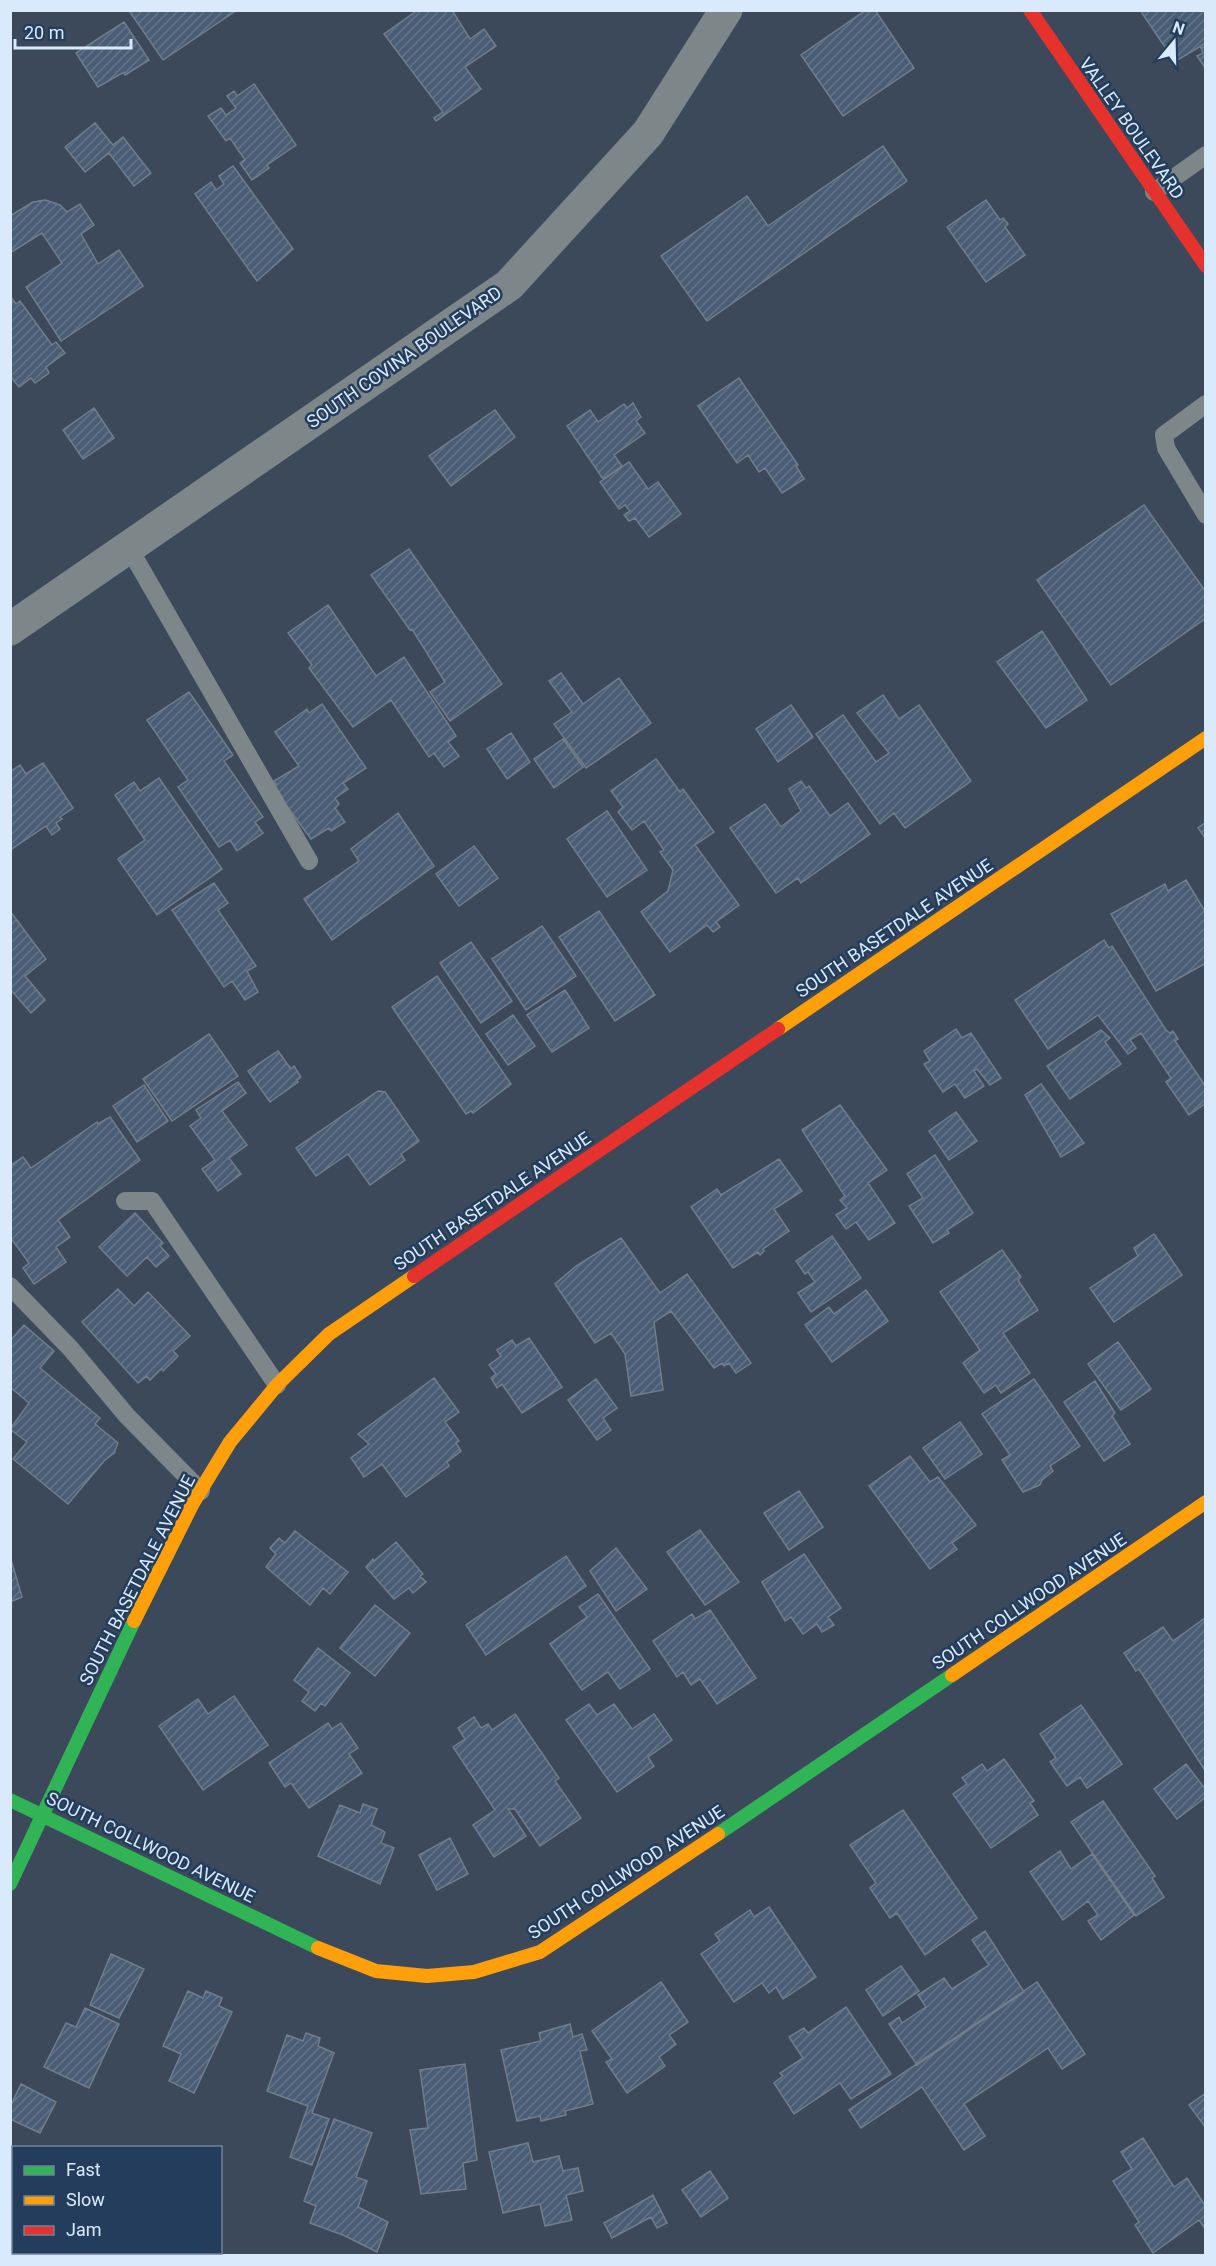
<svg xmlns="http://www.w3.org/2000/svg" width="1216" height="2266" viewBox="0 0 1216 2266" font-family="Roboto,sans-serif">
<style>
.building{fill:url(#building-hatch);stroke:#727d8c;stroke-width:1.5}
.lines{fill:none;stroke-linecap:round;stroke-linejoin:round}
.lane{stroke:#7d8689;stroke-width:18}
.street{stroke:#7d8689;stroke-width:33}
.fast{stroke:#30b455;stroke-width:14}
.slow{stroke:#ff9f0a;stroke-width:14}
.jam{stroke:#e5322d;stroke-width:14}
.labels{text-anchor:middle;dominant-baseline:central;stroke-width:5;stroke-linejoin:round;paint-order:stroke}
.street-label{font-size:18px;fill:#daeafd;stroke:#243d5c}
</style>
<defs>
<pattern id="building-hatch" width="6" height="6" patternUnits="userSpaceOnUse" patternTransform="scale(1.5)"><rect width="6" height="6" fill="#495d74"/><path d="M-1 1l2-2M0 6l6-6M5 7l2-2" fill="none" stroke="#637489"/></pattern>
</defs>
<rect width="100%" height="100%" fill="#3c495a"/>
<path class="building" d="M 132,10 L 233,10 L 234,12 L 163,60 L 130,12 Z
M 418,10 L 452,10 L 470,39 L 484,29 L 496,46 L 465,67 L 481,89 L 436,121 L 434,118 L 443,112 L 384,34 Z
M 866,10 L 875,10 L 914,68 L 843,116 L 801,55 Z
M 1140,10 L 1206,10 L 1206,43 L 1176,61 L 1173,56 L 1170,58 L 1165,51 L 1167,50 Z
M 124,22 L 149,60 L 125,75 L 124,72 L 98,87 L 76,53 Z
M 1206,46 L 1206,69 L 1197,56 L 1203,53 L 1201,48 Z
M 254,84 L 296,145 L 267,165 L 269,168 L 252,180 L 240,163 L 245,160 L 230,138 L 226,141 L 208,116 L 221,108 L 226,115 L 236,108 L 227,96 L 234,91 L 237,96 Z
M 95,123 L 113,145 L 123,137 L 151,173 L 134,186 L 109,153 L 85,172 L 65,147 Z
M 883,146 L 907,181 L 707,321 L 661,256 L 747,196 L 768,226 Z
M 233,166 L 293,249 L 257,281 L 195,194 L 211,182 L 216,190 L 224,184 L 219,176 Z
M 45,200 L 60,205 L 67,212 L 80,204 L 94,225 L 81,234 L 98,264 L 119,250 L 143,286 L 61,341 L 26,287 L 62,263 L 42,233 L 10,253 L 10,216 L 33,202 Z
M 986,200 L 1000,220 L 1003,218 L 1008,224 L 1005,227 L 1025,255 L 986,282 L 947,227 Z
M 10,296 L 16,304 L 20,301 L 52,345 L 56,342 L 65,353 L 46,367 L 49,373 L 35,383 L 31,378 L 19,387 L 10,376 Z
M 739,378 L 798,465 L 796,466 L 804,479 L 782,493 L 765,468 L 759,472 L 748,455 L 737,463 L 698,406 Z
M 633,403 L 641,417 L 636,421 L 645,433 L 614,455 L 622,466 L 603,479 L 567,426 L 590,410 L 598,422 L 624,404 L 627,408 Z
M 94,408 L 114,438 L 83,459 L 63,430 Z
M 495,410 L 515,437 L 451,486 L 429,456 Z
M 629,462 L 648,489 L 658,482 L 681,514 L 649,537 L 635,518 L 629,521 L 624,515 L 630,511 L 625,505 L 619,509 L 600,482 Z
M 1144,505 L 1206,592 L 1206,618 L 1111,685 L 1037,580 Z
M 409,549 L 502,684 L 450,721 L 430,692 L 445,682 L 412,629 L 410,630 L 371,575 Z
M 328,605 L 376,676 L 404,657 L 456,736 L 448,742 L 459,756 L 444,767 L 434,753 L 429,757 L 391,700 L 353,727 L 309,668 L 312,665 L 288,633 Z
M 1042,631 L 1087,700 L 1046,728 L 997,662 Z
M 561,673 L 583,704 L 619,678 L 651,723 L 586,768 L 554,724 L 572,712 L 549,681 Z
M 189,692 L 233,755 L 224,761 L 263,817 L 255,822 L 263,833 L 237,851 L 230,840 L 219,847 L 178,787 L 188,780 L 147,720 Z
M 883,695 L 899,719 L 919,705 L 971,781 L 905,828 L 894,813 L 880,824 L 816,734 L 843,715 L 876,762 L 889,753 L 857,713 Z
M 322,704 L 366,768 L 343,783 L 348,789 L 335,798 L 339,804 L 335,808 L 345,822 L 331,831 L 329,828 L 311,839 L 272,786 L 276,784 L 274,781 L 299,766 L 275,732 L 307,709 L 309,713 Z
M 791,705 L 813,737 L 778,762 L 756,729 Z
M 511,733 L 530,762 L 507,779 L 487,749 Z
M 563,739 L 583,767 L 554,788 L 534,759 Z
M 656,759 L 680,792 L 683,789 L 714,832 L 695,845 L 739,905 L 716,922 L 720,927 L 713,932 L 707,925 L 670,952 L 641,912 L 668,891 L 673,870 L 660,852 L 664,850 L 644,821 L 632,830 L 618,812 L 623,807 L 611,791 Z
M 43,763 L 73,808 L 60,817 L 62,819 L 56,823 L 60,829 L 52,835 L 46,826 L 10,850 L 10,772 L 20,765 L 26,774 Z
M 159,778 L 222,869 L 157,915 L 118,859 L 145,840 L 115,795 L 134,782 L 140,791 Z
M 801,781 L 806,788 L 809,786 L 830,816 L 848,803 L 870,834 L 801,883 L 798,878 L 776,893 L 730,828 L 765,804 L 781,827 L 801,811 L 789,789 Z
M 607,811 L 647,870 L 607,897 L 567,839 Z
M 398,813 L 434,866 L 332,940 L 304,899 L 359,861 L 351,849 Z
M 1206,822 L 1206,839 L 1198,828 Z
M 474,846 L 498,878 L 459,906 L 436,874 Z
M 1186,880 L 1206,913 L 1206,963 L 1156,991 L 1111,914 L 1165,884 L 1168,891 Z
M 214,883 L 228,903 L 218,910 L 256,966 L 247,971 L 258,992 L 245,1000 L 232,981 L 224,987 L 172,910 Z
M 10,911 L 46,959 L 25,976 L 45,1000 L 31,1013 L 10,989 Z
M 599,911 L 655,995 L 615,1021 L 559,937 Z
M 542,926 L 576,976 L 526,1010 L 492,959 Z
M 1104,940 L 1109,948 L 1112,946 L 1166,1030 L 1170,1033 L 1173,1031 L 1178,1039 L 1175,1041 L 1206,1087 L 1206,1103 L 1189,1115 L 1166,1082 L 1171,1078 L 1141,1033 L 1130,1040 L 1136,1048 L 1128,1054 L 1098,1015 L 1048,1049 L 1015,1000 Z
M 471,942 L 512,1001 L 481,1023 L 440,963 Z
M 437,976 L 511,1084 L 473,1113 L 471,1111 L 466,1114 L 392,1007 Z
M 565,990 L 589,1028 L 552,1052 L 527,1015 Z
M 513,1015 L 535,1046 L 508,1065 L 486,1034 Z
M 956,1029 L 962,1038 L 971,1033 L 1001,1078 L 990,1085 L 977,1069 L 974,1071 L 984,1086 L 965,1098 L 955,1084 L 943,1092 L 924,1064 L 930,1061 L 924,1051 Z
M 1101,1030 L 1110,1038 L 1105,1042 L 1121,1064 L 1070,1099 L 1047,1066 Z
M 209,1034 L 238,1076 L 172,1121 L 143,1079 Z
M 278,1051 L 291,1069 L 294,1066 L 301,1077 L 297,1080 L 298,1082 L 270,1102 L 248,1071 Z
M 238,1082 L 246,1093 L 222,1111 L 247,1145 L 229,1158 L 241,1174 L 218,1191 L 202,1169 L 215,1160 L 190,1126 L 201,1118 L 196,1110 Z
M 1041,1084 L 1084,1143 L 1061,1157 L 1025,1095 Z
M 144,1085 L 168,1121 L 137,1142 L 113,1106 Z
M 378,1091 L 385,1092 L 419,1141 L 401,1154 L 405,1160 L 370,1185 L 348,1154 L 316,1176 L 296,1148 Z
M 840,1105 L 887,1170 L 868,1183 L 895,1223 L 869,1240 L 856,1222 L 846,1229 L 836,1215 L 847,1208 L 840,1200 L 845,1196 L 802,1130 Z
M 956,1112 L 977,1141 L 949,1160 L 929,1131 Z
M 110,1117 L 140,1160 L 58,1220 L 70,1237 L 56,1247 L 66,1262 L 34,1284 L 23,1268 L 29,1263 L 10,1237 L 10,1166 L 23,1157 L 31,1168 L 97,1122 L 98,1124 Z
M 935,1155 L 973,1213 L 947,1230 L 949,1233 L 933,1243 L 909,1206 L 923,1198 L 907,1174 Z
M 779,1159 L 802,1191 L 774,1209 L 789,1231 L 763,1249 L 764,1251 L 760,1255 L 758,1252 L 733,1268 L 691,1207 L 717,1189 L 721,1195 Z
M 135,1213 L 163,1243 L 160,1246 L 169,1256 L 156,1267 L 147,1257 L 127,1276 L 99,1247 Z
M 1154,1234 L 1182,1275 L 1114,1322 L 1090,1288 L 1138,1256 L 1134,1248 Z
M 832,1236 L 861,1278 L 811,1312 L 798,1293 L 815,1282 L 808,1272 L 805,1274 L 796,1261 Z
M 621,1238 L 660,1293 L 687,1274 L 751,1363 L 736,1373 L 729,1363 L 724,1366 L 722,1363 L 714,1368 L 671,1311 L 654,1322 L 663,1390 L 631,1396 L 625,1354 L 611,1333 L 595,1343 L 555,1284 L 576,1266 Z
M 1002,1250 L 1021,1277 L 1018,1280 L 1038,1310 L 1003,1333 L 1030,1373 L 1001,1393 L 996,1385 L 984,1393 L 963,1363 L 980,1350 L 940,1292 Z
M 118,1289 L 134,1306 L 148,1292 L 190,1336 L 173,1351 L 178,1356 L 163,1371 L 161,1369 L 150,1380 L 147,1376 L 138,1383 L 82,1322 Z
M 866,1290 L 888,1321 L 832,1362 L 805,1325 L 829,1307 L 834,1314 Z
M 24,1325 L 54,1351 L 40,1368 L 100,1418 L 95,1424 L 118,1443 L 114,1453 L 104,1461 L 68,1504 L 13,1459 L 27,1442 L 10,1429 L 29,1403 L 10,1387 L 10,1341 Z
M 529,1338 L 562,1387 L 522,1413 L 502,1384 L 497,1388 L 491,1378 L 496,1374 L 489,1365 L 501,1356 L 497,1350 L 512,1340 L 516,1346 Z
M 1118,1342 L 1151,1389 L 1121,1410 L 1088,1364 Z
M 434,1378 L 459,1412 L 445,1422 L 459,1441 L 456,1443 L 461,1451 L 447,1462 L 449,1466 L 406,1497 L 382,1464 L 364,1477 L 351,1458 L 369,1444 L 358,1434 Z
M 596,1379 L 617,1408 L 603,1418 L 611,1430 L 597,1440 L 568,1400 Z
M 1034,1379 L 1080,1446 L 1050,1466 L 1053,1471 L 1042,1480 L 1040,1485 L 1023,1492 L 1002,1460 L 1010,1455 L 982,1414 Z
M 1095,1381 L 1115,1413 L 1112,1416 L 1130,1444 L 1104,1461 L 1064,1402 Z
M 960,1422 L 982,1454 L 945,1479 L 923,1448 Z
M 910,1456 L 930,1482 L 938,1477 L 976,1525 L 952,1543 L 957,1549 L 930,1569 L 869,1486 Z
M 799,1491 L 823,1527 L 789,1550 L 764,1513 Z
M 700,1530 L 739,1582 L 705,1605 L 667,1552 Z
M 295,1531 L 348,1572 L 330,1594 L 323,1588 L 310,1605 L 266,1567 L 276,1554 L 270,1548 L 279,1538 L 285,1543 Z
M 396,1542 L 423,1574 L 420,1576 L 426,1582 L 413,1593 L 409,1588 L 394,1599 L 366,1567 L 373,1559 L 374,1561 Z
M 616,1548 L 647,1589 L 616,1611 L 590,1571 Z
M 804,1554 L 841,1608 L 828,1617 L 834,1625 L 822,1632 L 817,1624 L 803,1634 L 791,1617 L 785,1621 L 762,1582 Z
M 10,1556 L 22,1597 L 10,1602 Z
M 566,1556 L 586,1586 L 486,1655 L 466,1625 Z
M 598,1594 L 650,1669 L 620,1689 L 608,1672 L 582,1690 L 550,1644 L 587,1617 L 579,1607 Z
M 375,1605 L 410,1633 L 375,1676 L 340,1648 Z
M 710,1610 L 756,1678 L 717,1704 L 700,1679 L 691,1685 L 683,1672 L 677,1677 L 653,1641 L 692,1614 L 695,1619 Z
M 1205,1618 L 1206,1619 L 1206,1772 L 1139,1669 L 1136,1671 L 1124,1653 L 1163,1627 L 1173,1641 Z
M 318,1648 L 350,1673 L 325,1706 L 321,1703 L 315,1711 L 302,1701 L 309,1692 L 294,1680 Z
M 234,1696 L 268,1745 L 203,1790 L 159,1726 L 198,1699 L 208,1714 Z
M 589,1704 L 597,1715 L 614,1704 L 632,1729 L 654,1714 L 672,1740 L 648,1757 L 654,1766 L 617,1792 L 566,1720 Z
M 1081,1705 L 1122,1764 L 1087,1788 L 1080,1777 L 1067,1786 L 1050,1762 L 1056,1758 L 1040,1734 Z
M 515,1714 L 559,1778 L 555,1781 L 581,1818 L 540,1846 L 515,1809 L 508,1809 L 526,1836 L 494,1857 L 473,1825 L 495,1810 L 453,1747 L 465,1739 L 458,1728 L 474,1717 L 481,1728 L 488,1724 L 492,1730 Z
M 328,1723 L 332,1729 L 341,1723 L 358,1748 L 349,1754 L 362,1773 L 309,1808 L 291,1783 L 285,1787 L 269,1763 Z
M 1004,1759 L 1034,1801 L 1030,1803 L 1038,1815 L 991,1848 L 953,1794 L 967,1784 L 962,1778 L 982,1764 L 987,1771 Z
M 1186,1764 L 1206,1790 L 1206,1797 L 1177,1819 L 1154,1789 Z
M 1103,1801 L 1155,1876 L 1152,1878 L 1164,1897 L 1136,1916 L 1071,1822 Z
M 363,1804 L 377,1809 L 371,1825 L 385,1832 L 381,1843 L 394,1848 L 380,1884 L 318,1856 L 340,1805 L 360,1813 Z
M 903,1810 L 977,1918 L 925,1955 L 897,1913 L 890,1918 L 870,1888 L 876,1883 L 850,1845 Z
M 450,1838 L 468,1874 L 437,1890 L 419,1855 Z
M 1060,1851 L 1071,1869 L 1092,1854 L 1134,1915 L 1101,1940 L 1088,1921 L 1098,1915 L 1088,1901 L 1063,1920 L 1030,1872 Z
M 769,1907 L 816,1977 L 783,1999 L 776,1987 L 769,1993 L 762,1983 L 734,2002 L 701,1954 L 720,1941 L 715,1934 L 750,1910 L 754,1917 Z
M 985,1931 L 1024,1992 L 917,2065 L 889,2024 L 899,2017 L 902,2023 L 926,2007 L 918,1995 L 944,1978 L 952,1989 L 989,1965 L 972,1940 Z
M 111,1954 L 144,1969 L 119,2018 L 90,2005 Z
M 901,1966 L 919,1991 L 883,2016 L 866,1990 Z
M 661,1982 L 688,2022 L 669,2035 L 676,2044 L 659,2057 L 665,2066 L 627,2093 L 606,2062 L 612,2059 L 592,2031 Z
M 1037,1982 L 1085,2054 L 1062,2069 L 1048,2048 L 964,2104 L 985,2136 L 964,2150 L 922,2087 L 861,2128 L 849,2110 Z
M 188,1991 L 203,1998 L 206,1991 L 222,1998 L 219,2006 L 232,2012 L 194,2093 L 169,2081 L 181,2054 L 163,2046 Z
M 846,2007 L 891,2074 L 851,2099 L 840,2083 L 794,2114 L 774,2083 L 783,2076 L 780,2073 L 803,2058 L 789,2037 L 804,2028 L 808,2033 Z
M 85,2008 L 119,2024 L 89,2088 L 44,2067 L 66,2023 L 76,2027 Z
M 570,2024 L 573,2037 L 582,2034 L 587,2050 L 580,2051 L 593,2104 L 565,2111 L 566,2115 L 541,2121 L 540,2116 L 517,2121 L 501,2050 L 541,2041 L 539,2033 Z
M 306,2033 L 320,2038 L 318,2046 L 334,2053 L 312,2113 L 329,2119 L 312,2165 L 290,2157 L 308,2106 L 267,2091 L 287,2035 L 303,2041 Z
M 465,2064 L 477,2160 L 463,2163 L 466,2189 L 421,2194 L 410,2130 L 428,2128 L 420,2070 Z
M 21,2084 L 56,2102 L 40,2133 L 10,2119 L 10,2107 Z
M 1206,2093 L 1206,2128 L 1189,2105 Z
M 334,2119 L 372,2133 L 356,2177 L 367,2181 L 358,2207 L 388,2222 L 377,2252 L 343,2235 L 310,2223 L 316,2206 L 304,2201 Z
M 1143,2138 L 1174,2187 L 1187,2178 L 1206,2207 L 1206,2230 L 1199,2220 L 1153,2253 L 1135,2225 L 1139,2222 L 1113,2181 L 1132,2169 L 1121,2152 Z
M 528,2143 L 533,2162 L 559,2156 L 563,2171 L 578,2168 L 583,2191 L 566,2195 L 572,2220 L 545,2226 L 540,2204 L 503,2213 L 489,2152 Z
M 710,2171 L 728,2198 L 701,2217 L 682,2190 Z
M 653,2195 L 667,2223 L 657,2228 L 651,2217 L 612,2238 L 604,2223 Z"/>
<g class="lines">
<path class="lane" d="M 1154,192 L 1206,155
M 1206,404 L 1164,435 L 1166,448 L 1206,515
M 129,548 L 309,861
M 125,1201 L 152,1201 L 277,1385
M 10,1286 L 71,1349 L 127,1416 L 201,1491"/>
<path class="street" d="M 10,629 L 509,285 L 648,133 L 726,10"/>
<path class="fast" d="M 10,1800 L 318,1948
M 718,1834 L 952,1675
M 10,1884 L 134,1621"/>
<path class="slow" d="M 778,1029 L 1206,738
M 134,1621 L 193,1503 L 230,1442 L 277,1385 L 329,1334 L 414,1276
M 952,1675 L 1206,1502
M 318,1948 L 376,1971 L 427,1976 L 474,1972 L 540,1952 L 718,1834"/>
<path class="jam" d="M 1030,10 L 1206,266
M 414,1276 L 778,1029"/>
</g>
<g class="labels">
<g class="street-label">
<text transform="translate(1132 128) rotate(55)">VALLEY BOULEVARD</text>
<text transform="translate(404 357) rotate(-35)">SOUTH COVINA BOULEVARD</text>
<text transform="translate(894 928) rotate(-34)">SOUTH BASETDALE AVENUE</text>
<text transform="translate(492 1201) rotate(-34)">SOUTH BASETDALE AVENUE</text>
<text transform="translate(137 1580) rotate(-63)">SOUTH BASETDALE AVENUE</text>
<text transform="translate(1029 1601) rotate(-34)">SOUTH COLLWOOD AVENUE</text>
<text transform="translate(151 1847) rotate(26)">SOUTH COLLWOOD AVENUE</text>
<text transform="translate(626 1872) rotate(-33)">SOUTH COLLWOOD AVENUE</text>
</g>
</g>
<rect width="1216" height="2266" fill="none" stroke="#daeafd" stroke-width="24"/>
<rect x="12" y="2146" width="210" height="108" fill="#243d5c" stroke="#6d829c" stroke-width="1.5"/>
<rect x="24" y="2166" width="30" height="9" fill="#30b455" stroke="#6d829c" stroke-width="1.5"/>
<text x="66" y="2176" font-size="18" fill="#daeafd">Fast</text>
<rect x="24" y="2196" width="30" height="9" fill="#ff9f0a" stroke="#6d829c" stroke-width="1.5"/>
<text x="66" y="2206" font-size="18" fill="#daeafd">Slow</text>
<rect x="24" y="2226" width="30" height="9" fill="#e5322d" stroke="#6d829c" stroke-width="1.5"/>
<text x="66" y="2236" font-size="18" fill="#daeafd">Jam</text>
<g transform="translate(1174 42) rotate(19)" stroke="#243d5c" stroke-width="4.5" paint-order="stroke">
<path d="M0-4.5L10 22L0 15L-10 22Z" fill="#daeafd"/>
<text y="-9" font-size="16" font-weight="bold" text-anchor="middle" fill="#daeafd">N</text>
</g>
<path d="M15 39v9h116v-9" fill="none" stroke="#daeafd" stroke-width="3"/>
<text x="24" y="39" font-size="18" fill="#daeafd" stroke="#243d5c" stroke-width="4.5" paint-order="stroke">20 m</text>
</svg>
